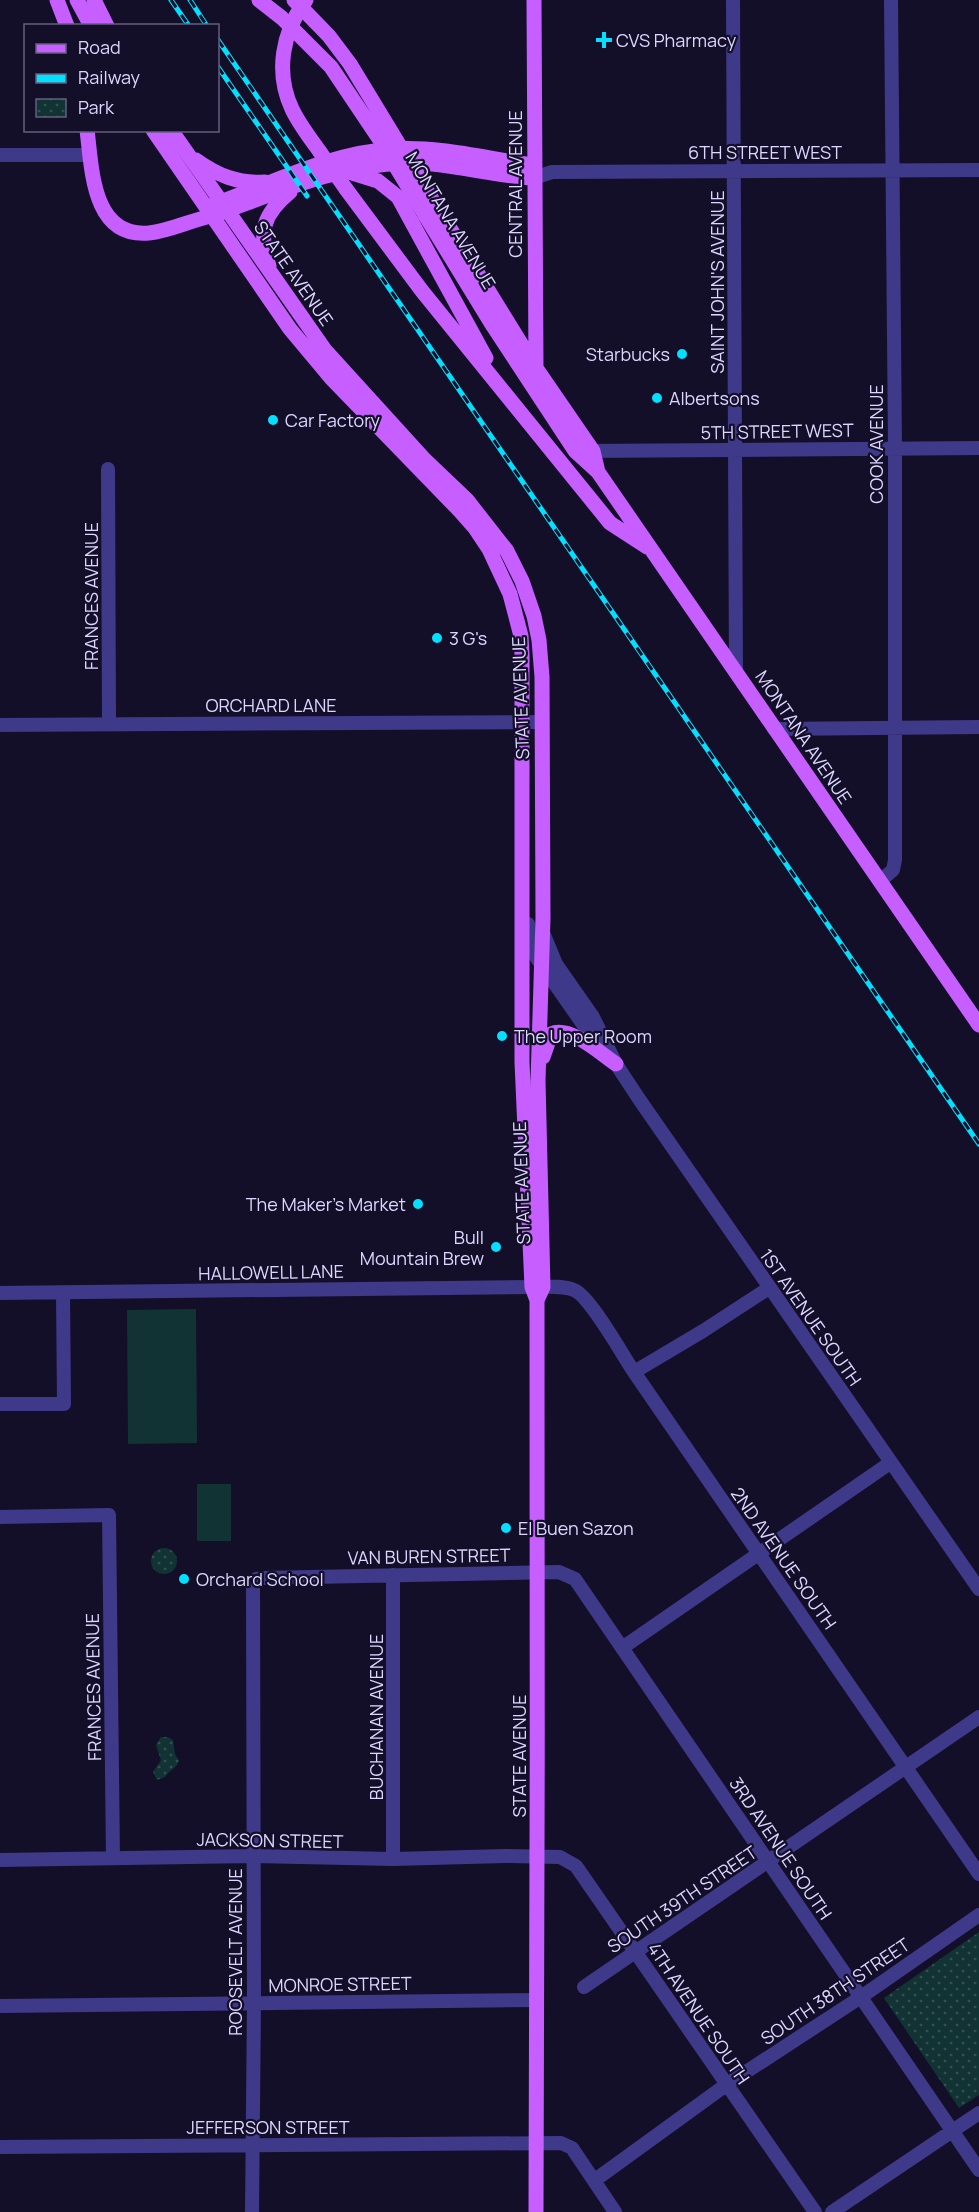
<svg xmlns="http://www.w3.org/2000/svg" width="979" height="2212" viewBox="0 0 979 2212" font-family="Manrope,sans-serif">
<style>
.park{fill:url(#park-dots)}
.garden{fill:#123333}
.lines{fill:none;stroke-linecap:round;stroke-linejoin:round}
.minor{stroke:#3f3989;stroke-width:14}
.major{stroke:#c75eff;stroke-width:15}
.rail-casing{stroke:#03dfff;stroke-width:5}
.rail{stroke:#140f29;stroke-width:3;stroke-dasharray:9;stroke-linecap:butt}
.major-bridge{stroke:#c75eff;stroke-width:15}
.poi-dot{fill:#03dfff;stroke:#140f29;stroke-width:2}
.labels{text-anchor:middle;dominant-baseline:central;stroke-width:4.5;stroke-linejoin:round;paint-order:stroke}
.poi-label{font-size:18px;fill:#ddd7ff;stroke:#140f29;text-anchor:start}
.street-label{font-size:18px;fill:#ddd7ff;stroke:#140f29}
</style>
<defs>
<pattern id="park-dots" width="8" height="8" patternUnits="userSpaceOnUse" patternTransform="scale(1.5)"><rect width="8" height="8" fill="#123333"/><path d="M2 2h.1M6 6h.1" fill="none" stroke="#345052" stroke-width="1.8" stroke-linecap="round"/></pattern>
</defs>
<rect width="100%" height="100%" fill="#140f29"/>
<path class="park" d="M151 1561a13 13 0 1 1 26 0a13 13 0 1 1-26 0Z
M 161,1737 L 168,1737 L 173,1740 L 175,1754 L 179,1761 C 176,1769 169,1770 165,1777 L 157,1780 L 153,1772 L 161,1760 L 156,1745 Z
M 979,1932 L 979,2095 L 959,2108 L 884,1998 Z"/>
<path class="garden" d="M 196,1309 L 197,1443 L 128,1444 L 127,1310 Z
M 197,1484 L 231,1484 L 231,1541 L 197,1541 Z"/>
<g class="lines">
<path class="minor" d="M 733,0 L 736,672
M 0,155 L 90,155
M 534,178 L 552,172 L 979,170
M 583,451 L 979,448
M 108,469 L 109,724
M 0,725 L 542,722
M 774,729 L 979,727
M 880,881 L 893,870 L 895,860 L 895,447 L 891,0
M 528,924 L 529,941 L 534,954 L 587,1030 L 603,1049
M 544,935 L 556,964 L 593,1017 L 616,1064 L 639,1099 L 979,1589
M 0,1293 L 532,1287 C 545,1287 561,1285 574,1290 C 590,1296 623,1356 634,1372 L 979,1874
M 634,1372 L 703,1331 L 769,1288
M 0,1404 L 64,1404 L 63,1293
M 0,1517 L 109,1515 L 113,1858
M 622,1648 L 890,1463
M 393,1859 L 393,1575
M 0,1860 L 253,1856 L 393,1859 L 505,1856 L 560,1857 L 576,1866 L 815,2212
M 584,1987 L 979,1717
M 0,2006 L 536,2000
M 0,2147 L 561,2143 L 572,2148 L 615,2212
M 595,2180 L 726,2085 L 861,1997 L 979,1915
M 252,2212 L 254,2003 L 253,1585 L 256,1579 L 262,1578 L 559,1572 L 575,1579 L 979,2170
M 832,2212 L 979,2113"/>
<path class="major" d="M 57,0 L 67,26
M 77,0 L 91,26
M 94,0 L 107,26
M 306,0 C 282,32 275,73 292,109 C 299,124 310,138 320,152
M 534,0 L 536,368
M 87,130 C 92,169 92,238 149,233 C 170,231 191,220 212,216 C 274,194 335,166 402,163 C 446,161 490,176 534,178
M 153,130 L 290,329 L 331,378 L 460,511 L 475,528 L 489,549 L 510,594 L 521,636 L 522,655 L 522,1062 L 532,1287 L 537,1300 C 537,1604 538,1908 536,2212
M 171,130 L 325,350 L 425,460 L 467,500 L 507,551 L 522,581 L 534,616 L 539,640 L 542,677 L 543,918 L 538,1081 L 543,1287 L 537,1300
M 196,160 C 217,175 238,184 265,182
M 349,172 L 378,181 L 398,197 L 486,358
M 346,189 L 422,291 L 610,523 L 647,547
M 435,204 L 536,368 L 593,451 L 598,472
M 212,205 C 271,184 331,152 394,149 C 441,146 488,159 534,165
M 425,215 L 493,326 L 575,451 L 598,472 L 979,1025
M 269,266 C 258,232 263,214 290,192
M 543,1057 L 551,1034 C 570,1025 601,1054 616,1064"/>
<g class="rail-casing">
<path id="rail" d="M 171,0 L 189,26
M 190,0 L 207,26
M 218,40 L 979,1144
M 218,67 L 307,196"/>
</g>
<use href="#rail" class="rail"/>
<path class="major-bridge" d="M 259,0 L 282,18 L 331,67 L 378,137 L 425,215
M 294,0 L 329,36 L 350,64 L 435,204
M 320,152 L 346,189"/>
</g>
<g class="poi-dot">
<path d="M601 31h6v6h6v6h-6v6h-6v-6h-6v-6h6z"/>
<circle cx="682" cy="354" r="6"/>
<circle cx="657" cy="398" r="6"/>
<circle cx="273" cy="420" r="6"/>
<circle cx="437" cy="638" r="6"/>
<circle cx="502" cy="1036" r="6"/>
<circle cx="418" cy="1204" r="6"/>
<circle cx="496" cy="1247" r="6"/>
<circle cx="506" cy="1528" r="6"/>
<circle cx="184" cy="1579" r="6"/>
</g>
<g class="labels">
<g class="poi-label">
<text x="616" y="40">CVS Pharmacy</text>
<text x="670" y="354" text-anchor="end">Starbucks</text>
<text x="669" y="398">Albertsons</text>
<text x="285" y="420">Car Factory</text>
<text x="449" y="638">3 G's</text>
<text x="514" y="1036">The Upper Room</text>
<text x="406" y="1204" text-anchor="end">The Maker's Market</text>
<text x="484" y="1237" text-anchor="end">Bull<tspan x="484" dy="21">Mountain Brew</tspan></text>
<text x="518" y="1528">El Buen Sazon</text>
<text x="196" y="1579">Orchard School</text>
</g>
<g class="street-label">
<text x="765" y="152">6TH STREET WEST</text>
<text transform="translate(515 184) rotate(-90)">CENTRAL AVENUE</text>
<text transform="translate(451 220) rotate(59)">MONTANA AVENUE</text>
<text transform="translate(294 273) rotate(55)">STATE AVENUE</text>
<text transform="translate(717 282) rotate(-90)">SAINT JOHN'S AVENUE</text>
<text transform="translate(777 431) rotate(-1)">5TH STREET WEST</text>
<text transform="translate(876 444) rotate(-90)">COOK AVENUE</text>
<text transform="translate(91 596) rotate(-90)">FRANCES AVENUE</text>
<text transform="translate(520 698) rotate(-92)">STATE AVENUE</text>
<text x="271" y="705">ORCHARD LANE</text>
<text transform="translate(804 737) rotate(56)">MONTANA AVENUE</text>
<text transform="translate(521 1183) rotate(-92)">STATE AVENUE</text>
<text transform="translate(271 1272) rotate(-1)">HALLOWELL LANE</text>
<text transform="translate(811 1317) rotate(55)">1ST AVENUE SOUTH</text>
<text transform="translate(429 1556) rotate(-1)">VAN BUREN STREET</text>
<text transform="translate(784 1558) rotate(55)">2ND AVENUE SOUTH</text>
<text transform="translate(93 1687) rotate(-91)">FRANCES AVENUE</text>
<text transform="translate(376 1717) rotate(-90)">BUCHANAN AVENUE</text>
<text transform="translate(519 1756) rotate(-90)">STATE AVENUE</text>
<text transform="translate(270 1840) rotate(1)">JACKSON STREET</text>
<text transform="translate(781 1848) rotate(56)">3RD AVENUE SOUTH</text>
<text transform="translate(682 1899) rotate(-34)">SOUTH 39TH STREET</text>
<text transform="translate(235 1952) rotate(-90)">ROOSEVELT AVENUE</text>
<text transform="translate(340 1984) rotate(-1)">MONROE STREET</text>
<text transform="translate(835 1991) rotate(-34)">SOUTH 38TH STREET</text>
<text transform="translate(699 2013) rotate(56)">4TH AVENUE SOUTH</text>
<text x="268" y="2127">JEFFERSON STREET</text>
</g>
</g>
<rect x="24" y="24" width="195" height="108" fill="#140f29" stroke="#645f7f" stroke-width="1.5"/>
<rect x="36" y="44" width="30" height="9" fill="#c75eff" stroke="#645f7f" stroke-width="1.5"/>
<text x="78" y="54" font-size="18" fill="#ddd7ff">Road</text>
<rect x="36" y="74" width="30" height="9" fill="#03dfff" stroke="#645f7f" stroke-width="1.5"/>
<text x="78" y="84" font-size="18" fill="#ddd7ff">Railway</text>
<rect x="36" y="99" width="30" height="18" fill="url(#park-dots)" stroke="#645f7f" stroke-width="1.5"/>
<text x="78" y="114" font-size="18" fill="#ddd7ff">Park</text>
</svg>
